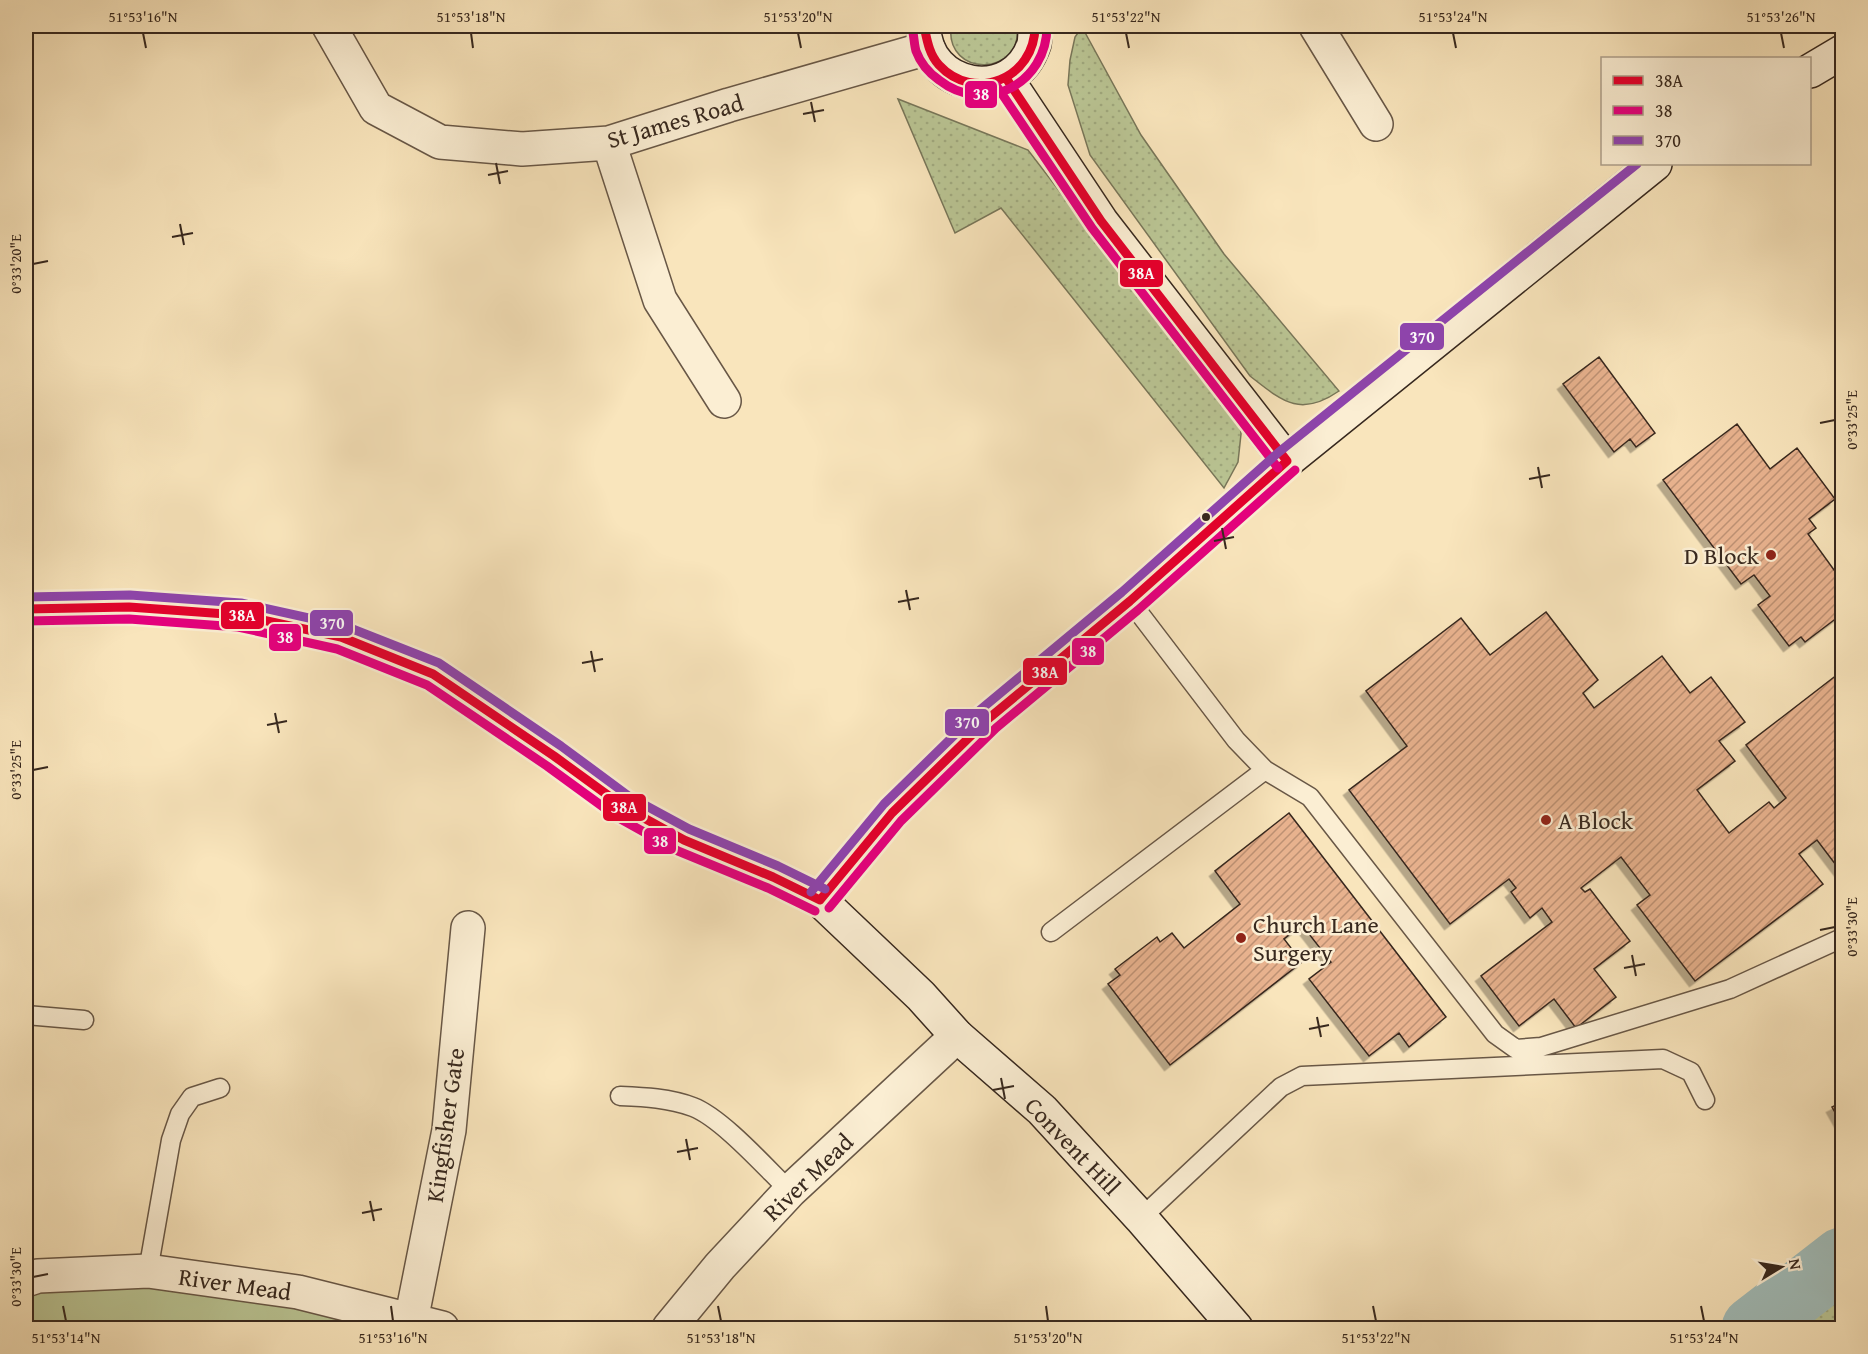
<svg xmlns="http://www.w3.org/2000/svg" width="1868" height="1354" viewBox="0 0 1868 1354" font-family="'Gentium Book Plus',serif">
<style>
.grass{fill:url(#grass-dots);stroke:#787659;stroke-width:1.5}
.green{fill:#bac594;stroke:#787659;stroke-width:1.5}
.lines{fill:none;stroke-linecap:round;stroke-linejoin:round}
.river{stroke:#a1bdba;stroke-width:63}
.building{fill:url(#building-hatch);stroke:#37281e;stroke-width:1.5;filter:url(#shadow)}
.lane-casing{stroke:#685746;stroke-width:21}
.street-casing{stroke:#685746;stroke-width:36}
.secondary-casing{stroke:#37281e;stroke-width:36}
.lane{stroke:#fbeed3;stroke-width:18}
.street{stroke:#fbeed3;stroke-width:33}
.secondary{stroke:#fbeed3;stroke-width:33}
.bus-1-casing{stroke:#fbeed3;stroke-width:14}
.bus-2-casing{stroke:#fbeed3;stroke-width:14}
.bus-3-casing{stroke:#fbeed3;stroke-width:14}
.bus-1{stroke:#e4002b;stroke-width:9}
.bus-2{stroke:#e5007d;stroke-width:9}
.bus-3{stroke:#8e44ad;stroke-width:9}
.ticks{fill:none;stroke:#37281e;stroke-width:2}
.bus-dot{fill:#37281e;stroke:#fbeed3;stroke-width:2}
.poi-dot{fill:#8f2418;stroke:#fbeed3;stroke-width:2}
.labels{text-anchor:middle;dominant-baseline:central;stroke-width:5;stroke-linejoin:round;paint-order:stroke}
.street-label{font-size:24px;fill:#37281e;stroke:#fbeed3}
.poi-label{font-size:24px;fill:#37281e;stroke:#fbeed3;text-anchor:start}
.line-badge{stroke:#fbeed3;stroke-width:2}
.badge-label{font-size:16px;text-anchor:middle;font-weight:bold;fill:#fff}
.neatline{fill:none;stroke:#37281e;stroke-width:2}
.ticks-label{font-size:15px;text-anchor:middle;fill:#37281e}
</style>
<defs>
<pattern id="grass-dots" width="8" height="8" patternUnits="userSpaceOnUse" patternTransform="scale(1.5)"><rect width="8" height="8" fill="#bac594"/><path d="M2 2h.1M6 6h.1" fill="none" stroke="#a0a97f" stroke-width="1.8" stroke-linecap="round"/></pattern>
<pattern id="building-hatch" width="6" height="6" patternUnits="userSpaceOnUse" patternTransform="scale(1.5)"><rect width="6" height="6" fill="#e8b28e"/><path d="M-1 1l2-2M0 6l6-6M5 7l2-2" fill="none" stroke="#bd9173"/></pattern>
<filter id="shadow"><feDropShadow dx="-5.5" dy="5.5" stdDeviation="0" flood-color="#0004"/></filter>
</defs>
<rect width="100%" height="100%" fill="#f9e5bc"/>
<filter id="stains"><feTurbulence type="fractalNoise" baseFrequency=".00333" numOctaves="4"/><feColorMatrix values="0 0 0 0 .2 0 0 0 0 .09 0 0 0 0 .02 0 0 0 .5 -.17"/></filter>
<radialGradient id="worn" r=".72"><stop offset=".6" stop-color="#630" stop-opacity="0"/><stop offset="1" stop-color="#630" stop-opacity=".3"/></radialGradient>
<path class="grass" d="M 951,26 L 1017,26 C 1024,76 945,79 951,26 Z
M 1082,27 L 1141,135 L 1224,254 L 1339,391 C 1300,418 1282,401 1250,376 L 1090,155 L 1068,85 L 1070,60 L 1075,37 Z
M 898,99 L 1028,150 L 1149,308 L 1239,416 L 1241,434 L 1238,462 L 1224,488 L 1001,208 L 955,233 Z
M 1842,1259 L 1842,1328 L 1753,1328 Z"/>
<path class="green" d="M 148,1271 L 453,1326 L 461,1328 L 26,1328 L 26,1280 Z"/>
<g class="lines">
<path class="river" d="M 1753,1328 L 1842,1259"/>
</g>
<path class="building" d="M 1599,357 L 1655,433 L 1636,447 L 1630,439 L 1614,452 L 1563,384 Z
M 1737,424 L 1770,469 L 1797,448 L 1835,499 L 1809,519 L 1816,528 L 1808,534 L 1842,581 L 1842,614 L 1805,642 L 1801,637 L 1789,646 L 1758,605 L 1770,596 L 1754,575 L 1741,584 L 1663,480 Z
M 1546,612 L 1598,680 L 1583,693 L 1594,708 L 1662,656 L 1690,693 L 1711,677 L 1745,722 L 1719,741 L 1735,761 L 1697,790 L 1729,833 L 1769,802 L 1774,808 L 1786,798 L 1746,745 L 1842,671 L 1842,873 L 1817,840 L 1799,854 L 1823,884 L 1695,981 L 1637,905 L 1650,895 L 1621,857 L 1581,888 L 1585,892 L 1590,889 L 1630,941 L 1594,969 L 1616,997 L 1576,1028 L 1554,999 L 1519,1026 L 1481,976 L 1552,922 L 1542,908 L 1530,918 L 1511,892 L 1516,888 L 1509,879 L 1450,924 L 1349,790 L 1407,746 L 1366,691 L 1461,618 L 1490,655 Z
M 1289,813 L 1446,1017 L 1409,1047 L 1399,1033 L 1369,1056 L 1309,979 L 1331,962 L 1302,925 L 1284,939 L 1302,962 L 1170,1065 L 1108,984 L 1120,975 L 1115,969 L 1157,937 L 1160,942 L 1172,933 L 1184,948 L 1240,904 L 1215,871 Z
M 1842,1102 L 1842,1122 L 1841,1123 L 1832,1107 Z"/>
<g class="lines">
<g class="lane-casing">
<path id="lane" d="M 1130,601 L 1236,740 L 1265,770 L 1310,797 L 1495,1034 L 1516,1049 L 1541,1047 L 1730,989 L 1842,938
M 1051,932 L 1265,770
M 26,1015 L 84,1020
M 620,1096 C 644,1097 669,1098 693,1107 C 722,1118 767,1169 790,1191
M 1141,1218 L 1281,1087 L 1302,1076 L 1663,1059 L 1691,1072 L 1705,1100
M 148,1271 L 171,1140 L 180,1114 L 192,1097 L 220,1088"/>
</g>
<g class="street-casing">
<path id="street" d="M 329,26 L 376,108 L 440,142 L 522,149 L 609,143 L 729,105 L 928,48
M 1316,26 L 1376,124
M 609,143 L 660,300 L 724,401
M 26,1280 L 38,1276 L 148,1271 L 298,1292 L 442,1328
M 411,1321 L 449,1130 L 468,928
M 669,1328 L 720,1266 L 790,1191 L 957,1036"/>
</g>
<g class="secondary-casing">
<path id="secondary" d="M 924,26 C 924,90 1014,106 1034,44 C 1035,38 1035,31 1035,26
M 1810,71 L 1842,52
M 1006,78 L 1101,221 L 1287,461
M 26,609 L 129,607 L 240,615 L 341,637 L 433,674 L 554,756 L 624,807 L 684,840 L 773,877 L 820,900 L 921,996 L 957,1036 L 1042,1110 L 1141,1218 L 1236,1328
M 820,900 L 892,813 L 988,719 L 1130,601 L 1287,461 L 1655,164"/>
</g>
<use href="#lane" class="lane"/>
<use href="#street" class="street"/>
<use href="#secondary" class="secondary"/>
<g class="bus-1-casing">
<path id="bus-1" d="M 924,26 C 927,40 929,54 939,65 C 974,103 1035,79 1035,26
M 1006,78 L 1101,221 L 1287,461
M 26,609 L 129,607 L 240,615 L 341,637 L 433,674 L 554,756 L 624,807 L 684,840 L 773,877 L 820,900
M 820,900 L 892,813 L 988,719 L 1130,601 L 1287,461"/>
</g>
<g class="bus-2-casing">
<path id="bus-2" d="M 912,28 C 914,35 914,44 916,51 C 920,62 929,73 939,80 C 985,116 1047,84 1047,26
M 996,85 L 1092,228 L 1278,468
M 26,621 L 129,619 L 238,627 L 337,649 L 427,685 L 547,766 L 617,817 L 678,851 L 768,888 L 815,911
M 829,908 L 901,821 L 996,728 L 1138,610 L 1295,470"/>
</g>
<g class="bus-3-casing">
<path id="bus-3" d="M 26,597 L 130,595 L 241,603 L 345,626 L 439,663 L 561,746 L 630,797 L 689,829 L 778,866 L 825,889
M 811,892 L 884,804 L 980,710 L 1122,592 L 1279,452 L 1637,164"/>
</g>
<use href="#bus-1" class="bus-1"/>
<use href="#bus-2" class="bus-2"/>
<use href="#bus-3" class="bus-3"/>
</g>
<path class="ticks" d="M 143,33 L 146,48M 471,33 L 473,48M 798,33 L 801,48M 1126,33 L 1129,48M 1453,33 L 1456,48M 1781,33 L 1784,48M 811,102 L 815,122M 803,114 L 824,110M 496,163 L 500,184M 488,175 L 508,171M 180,224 L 184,245M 172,237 L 193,233M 33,264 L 48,261M 1820,423 L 1835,420M 1538,467 L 1542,488M 1529,479 L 1550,475M 1222,528 L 1226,549M 1214,541 L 1234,537M 906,590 L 910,610M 898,602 L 919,598M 591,651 L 595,672M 582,663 L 603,659M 275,713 L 279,733M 267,725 L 287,721M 33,770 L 48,767M 1820,930 L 1835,927M 1632,955 L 1636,976M 1624,968 L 1645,964M 1317,1017 L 1321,1037M 1309,1029 L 1329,1025M 1001,1078 L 1005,1099M 993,1090 L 1014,1086M 686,1139 L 690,1160M 677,1152 L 698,1148M 370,1201 L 374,1221M 362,1213 L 382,1209M 33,1277 L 48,1274M 63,1306 L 66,1321M 391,1306 L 393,1321M 718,1306 L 721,1321M 1046,1306 L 1048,1321M 1373,1306 L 1376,1321M 1701,1306 L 1704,1321"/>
<circle class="bus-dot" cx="1206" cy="517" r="5"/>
<g class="poi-dot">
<circle cx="1771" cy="555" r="6"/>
<circle cx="1546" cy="820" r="6"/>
<circle cx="1241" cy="938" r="6"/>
</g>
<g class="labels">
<g class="street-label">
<text transform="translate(675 121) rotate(-16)">St James Road</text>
<text transform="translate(445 1125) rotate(-82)">Kingfisher Gate</text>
<text transform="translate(1073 1146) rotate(46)">Convent Hill</text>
<text transform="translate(808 1177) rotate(-44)">River Mead</text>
<text transform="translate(235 1284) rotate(8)">River Mead</text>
</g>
<g class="poi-label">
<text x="1759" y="555" text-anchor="end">D Block</text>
<text x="1558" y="820">A Block</text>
<text x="1253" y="924">Church Lane<tspan x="1253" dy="28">Surgery</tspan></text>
</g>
</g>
<g class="line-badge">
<rect x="964" y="80" width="34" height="29" rx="6" fill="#e5007d"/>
<rect x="1119" y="259" width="45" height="29" rx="6" fill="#e4002b"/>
<rect x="1399" y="322" width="46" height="29" rx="6" fill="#8e44ad"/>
<rect x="220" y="601" width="45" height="29" rx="6" fill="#e4002b"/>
<rect x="309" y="609" width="45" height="28" rx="6" fill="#8e44ad"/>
<rect x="268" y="623" width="34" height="29" rx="6" fill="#e5007d"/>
<rect x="1071" y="637" width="34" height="29" rx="6" fill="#e5007d"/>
<rect x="1022" y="657" width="46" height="29" rx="6" fill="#e4002b"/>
<rect x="944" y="708" width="46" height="29" rx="6" fill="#8e44ad"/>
<rect x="602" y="793" width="45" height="29" rx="6" fill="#e4002b"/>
<rect x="643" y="827" width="34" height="28" rx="6" fill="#e5007d"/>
</g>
<g class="badge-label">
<text x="981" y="100">38</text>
<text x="1141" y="279">38A</text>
<text x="1422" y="343">370</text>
<text x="242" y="621">38A</text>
<text x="332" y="629">370</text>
<text x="285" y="643">38</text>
<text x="1088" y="657">38</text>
<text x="1045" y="678">38A</text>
<text x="967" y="728">370</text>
<text x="624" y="813">38A</text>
<text x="660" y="847">38</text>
</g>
<rect width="1868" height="1354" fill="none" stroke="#f9e5bc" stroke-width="66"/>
<rect x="1601" y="57" width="210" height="108" fill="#fbeed3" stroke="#ad9f8b" stroke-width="1.5"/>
<rect x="1613" y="76" width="30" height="9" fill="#e4002b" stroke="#ad9f8b" stroke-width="1.5"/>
<text x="1655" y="87" font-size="18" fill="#37281e">38A</text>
<rect x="1613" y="106" width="30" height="9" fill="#e5007d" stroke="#ad9f8b" stroke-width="1.5"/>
<text x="1655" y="117" font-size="18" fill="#37281e">38</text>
<rect x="1613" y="136" width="30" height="9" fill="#8e44ad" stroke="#ad9f8b" stroke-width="1.5"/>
<text x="1655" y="147" font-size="18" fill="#37281e">370</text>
<g transform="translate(1781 1267) rotate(79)" stroke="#fbeed3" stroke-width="4.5" paint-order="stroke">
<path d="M0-4.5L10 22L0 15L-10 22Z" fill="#37281e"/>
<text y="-9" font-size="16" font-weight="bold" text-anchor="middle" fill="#37281e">N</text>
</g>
<rect x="33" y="33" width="1802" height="1288" class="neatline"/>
<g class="ticks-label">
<text x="143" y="22">51°53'16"N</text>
<text x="471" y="22">51°53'18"N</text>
<text x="798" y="22">51°53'20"N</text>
<text x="1126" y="22">51°53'22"N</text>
<text x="1453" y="22">51°53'24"N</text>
<text x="1781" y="22">51°53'26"N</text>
<text transform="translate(16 264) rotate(-90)" y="5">0°33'20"E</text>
<text transform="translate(1852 420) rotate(-90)" y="5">0°33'25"E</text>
<text transform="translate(16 770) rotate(-90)" y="5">0°33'25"E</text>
<text transform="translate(1852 927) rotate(-90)" y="5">0°33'30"E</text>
<text transform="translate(16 1277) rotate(-90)" y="5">0°33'30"E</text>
<text x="66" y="1343">51°53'14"N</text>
<text x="393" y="1343">51°53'16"N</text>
<text x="721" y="1343">51°53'18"N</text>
<text x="1048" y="1343">51°53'20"N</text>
<text x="1376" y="1343">51°53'22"N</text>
<text x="1704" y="1343">51°53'24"N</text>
</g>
<rect width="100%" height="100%" filter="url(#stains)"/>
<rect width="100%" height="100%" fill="url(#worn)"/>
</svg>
